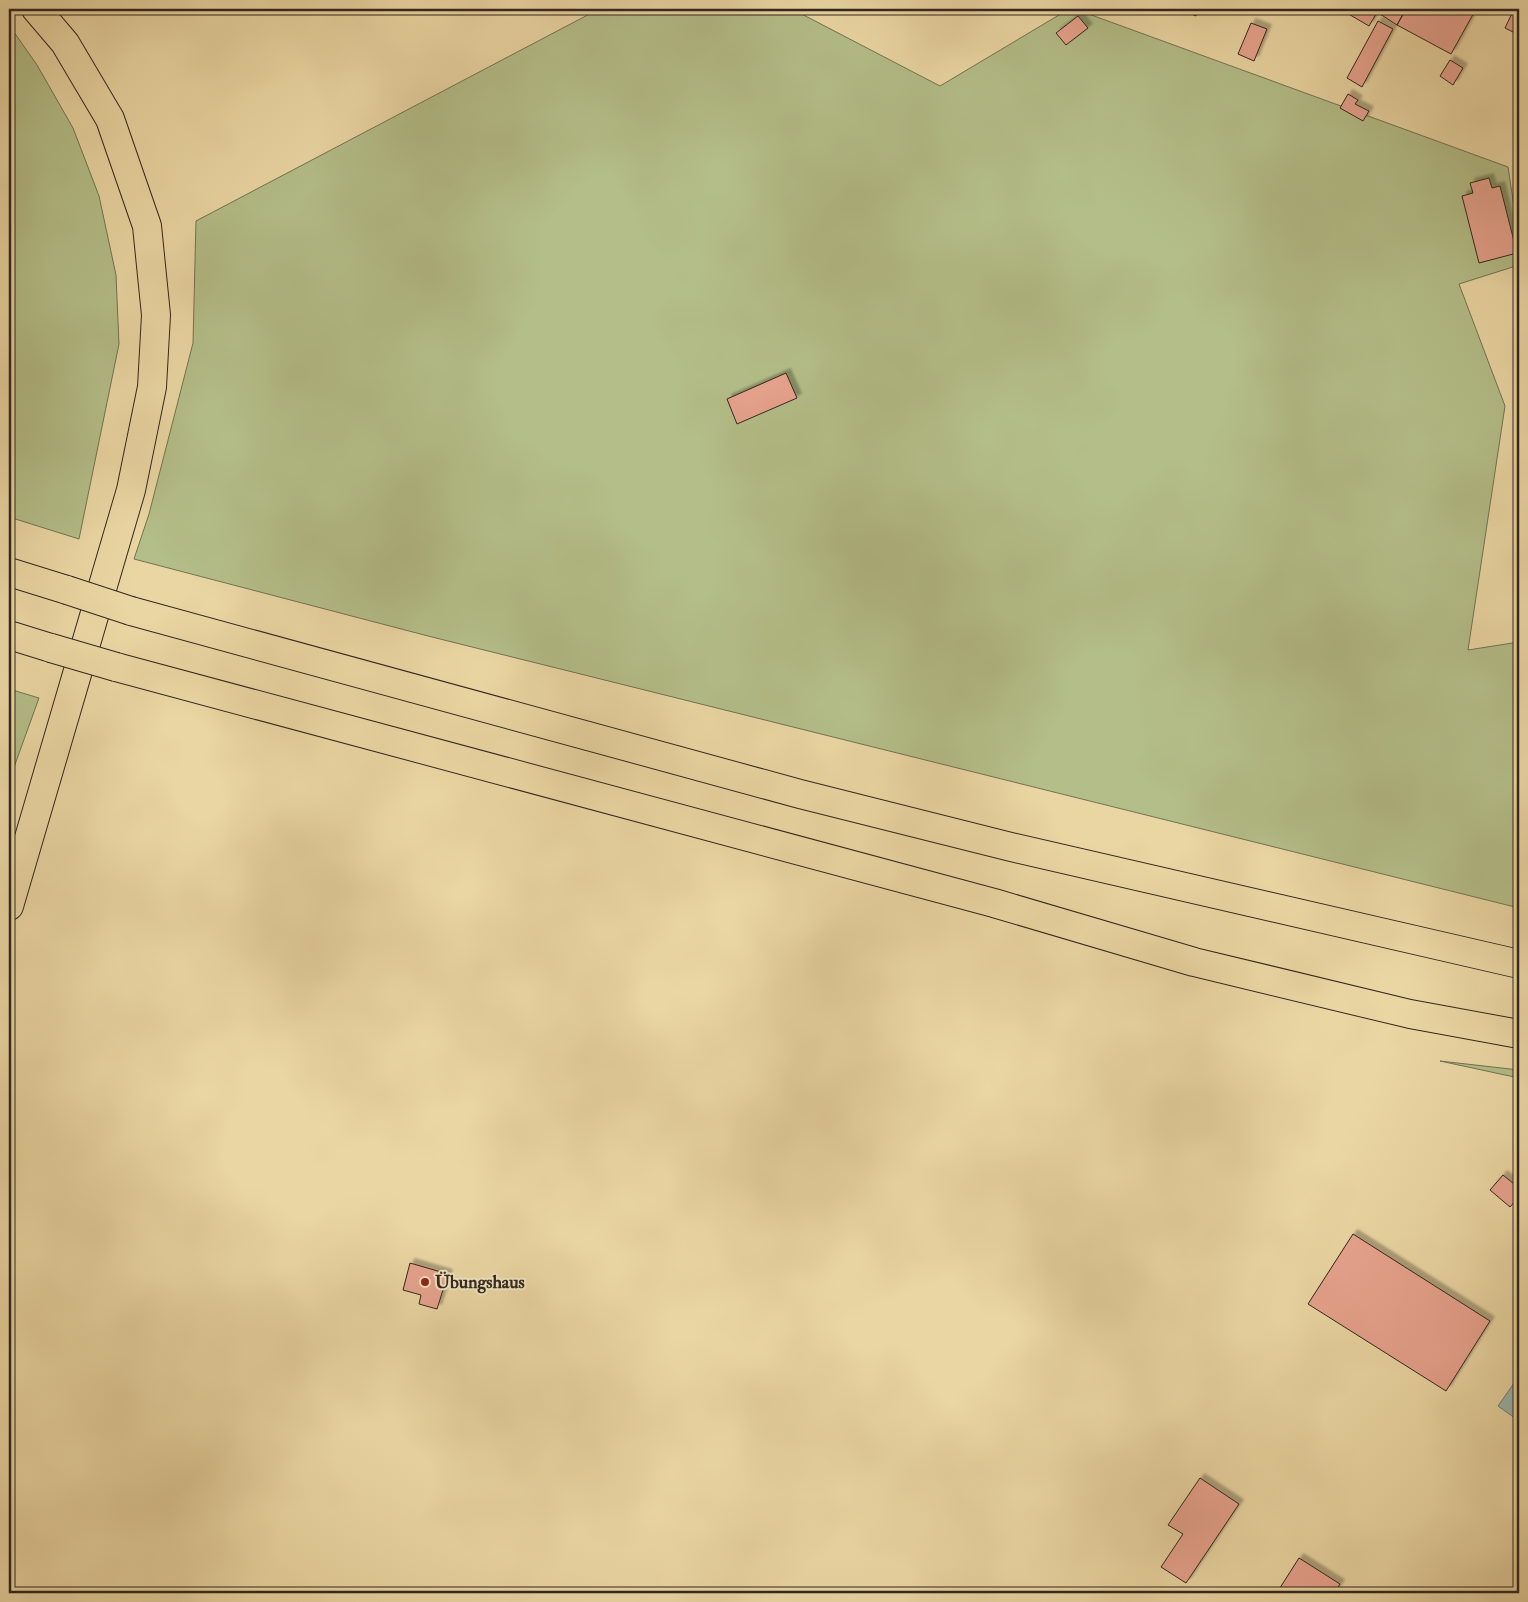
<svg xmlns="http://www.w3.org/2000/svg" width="1528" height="1602" viewBox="0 0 1528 1602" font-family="'IM FELL Double Pica',serif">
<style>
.green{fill:#b4be88;stroke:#747254}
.water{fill:#9ab7ae;stroke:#717d75}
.building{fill:#e7a38e;stroke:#33271f;filter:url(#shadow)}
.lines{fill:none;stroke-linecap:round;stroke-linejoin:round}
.highway-casing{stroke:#33271f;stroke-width:30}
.highway{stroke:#ead6a3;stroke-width:28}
.highway-bridge-casing{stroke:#33271f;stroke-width:30;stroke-linecap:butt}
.highway-bridge{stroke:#ead6a3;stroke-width:28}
.poi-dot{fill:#8f2418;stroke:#f1e4c3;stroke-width:2}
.labels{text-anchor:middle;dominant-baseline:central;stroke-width:4;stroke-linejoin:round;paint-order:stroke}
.poi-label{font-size:18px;font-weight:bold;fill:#33271f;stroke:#f1e4c3;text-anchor:start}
</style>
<defs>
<filter id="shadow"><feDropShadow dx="4.5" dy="-4.5" stdDeviation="1" flood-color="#0004"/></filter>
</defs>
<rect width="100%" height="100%" fill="#ead6a3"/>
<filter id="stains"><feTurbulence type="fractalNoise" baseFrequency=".004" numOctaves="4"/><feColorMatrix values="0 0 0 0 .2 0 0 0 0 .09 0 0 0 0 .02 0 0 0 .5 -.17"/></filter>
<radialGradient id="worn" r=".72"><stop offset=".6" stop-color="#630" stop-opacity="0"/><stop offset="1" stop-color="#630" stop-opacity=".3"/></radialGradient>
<path class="green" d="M 599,9 L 792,9 L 940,86 L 1069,9 L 1075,9 L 1508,167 L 1519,240 L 1519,265 L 1459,284 L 1505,406 L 1468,650 L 1519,642 L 1519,908 L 428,636 L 134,559 L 149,514 L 193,343 L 196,221 Z
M 9,25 L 37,65 L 73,128 L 99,196 L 116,275 L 119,344 L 79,539 L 9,517 Z
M 9,689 L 39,698 L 9,781 Z
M 1440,1061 L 1519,1070 L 1519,1078 Z"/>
<path class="water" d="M 1519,1376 L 1519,1421 L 1498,1406 Z"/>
<path class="building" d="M 1179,9 L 1199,9 L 1196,16 Z
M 1340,9 L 1379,9 L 1369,26 Z
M 1379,9 L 1406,9 L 1397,25 L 1377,12 Z
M 1406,9 L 1476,9 L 1451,54 L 1397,25 Z
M 1514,9 L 1519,9 L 1519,35 L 1505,28 Z
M 1078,16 L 1088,28 L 1066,45 L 1056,33 Z
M 1378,21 L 1393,29 L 1362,87 L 1347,78 Z
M 1251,23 L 1267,29 L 1254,61 L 1238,54 Z
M 1450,60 L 1463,68 L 1453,85 L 1440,76 Z
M 1348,94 L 1358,100 L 1355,104 L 1369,111 L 1363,121 L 1340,108 Z
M 1489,178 L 1492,188 L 1500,186 L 1517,253 L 1479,263 L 1462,196 L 1473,193 L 1470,183 Z
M 786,373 L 797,398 L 737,424 L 727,399 Z
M 1503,1175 L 1519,1188 L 1519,1197 L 1510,1207 L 1490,1190 Z
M 1353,1234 L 1490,1321 L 1446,1391 L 1308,1304 Z
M 410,1263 L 448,1274 L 437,1309 L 419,1304 L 421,1295 L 403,1290 Z
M 1200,1478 L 1239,1504 L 1186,1583 L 1161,1567 L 1183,1534 L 1168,1525 Z
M 1299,1558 L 1340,1584 L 1334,1593 L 1283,1593 L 1278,1591 Z"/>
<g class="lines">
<g class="highway-casing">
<path id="highway" d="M 9,572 L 67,590
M 131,611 L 800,794 L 1011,847 L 1519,964
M 9,635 L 51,648
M 116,667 L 994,903 L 1194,962 L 1410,1014 L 1519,1034
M 9,906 L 131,490 L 152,387 L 156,315 L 147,226 L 110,119 L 65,43 L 36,9"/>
</g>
<use href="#highway" class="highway"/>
<g class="highway-bridge-casing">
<path id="highway-bridge" d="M 67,590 L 131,611
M 51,648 L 116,667"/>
</g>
<use href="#highway-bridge" class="highway-bridge"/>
</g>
<circle class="poi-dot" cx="425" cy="1282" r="5"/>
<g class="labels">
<g class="poi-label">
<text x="435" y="1282">Übungshaus</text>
</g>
</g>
<rect width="1528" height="1602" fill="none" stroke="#ead6a3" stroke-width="30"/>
<rect x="10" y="10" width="1508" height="1582" fill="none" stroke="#33271f" stroke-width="2.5"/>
<rect x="15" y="15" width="1498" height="1572" fill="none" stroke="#33271f"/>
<rect width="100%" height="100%" filter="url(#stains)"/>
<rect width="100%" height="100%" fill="url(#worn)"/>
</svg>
